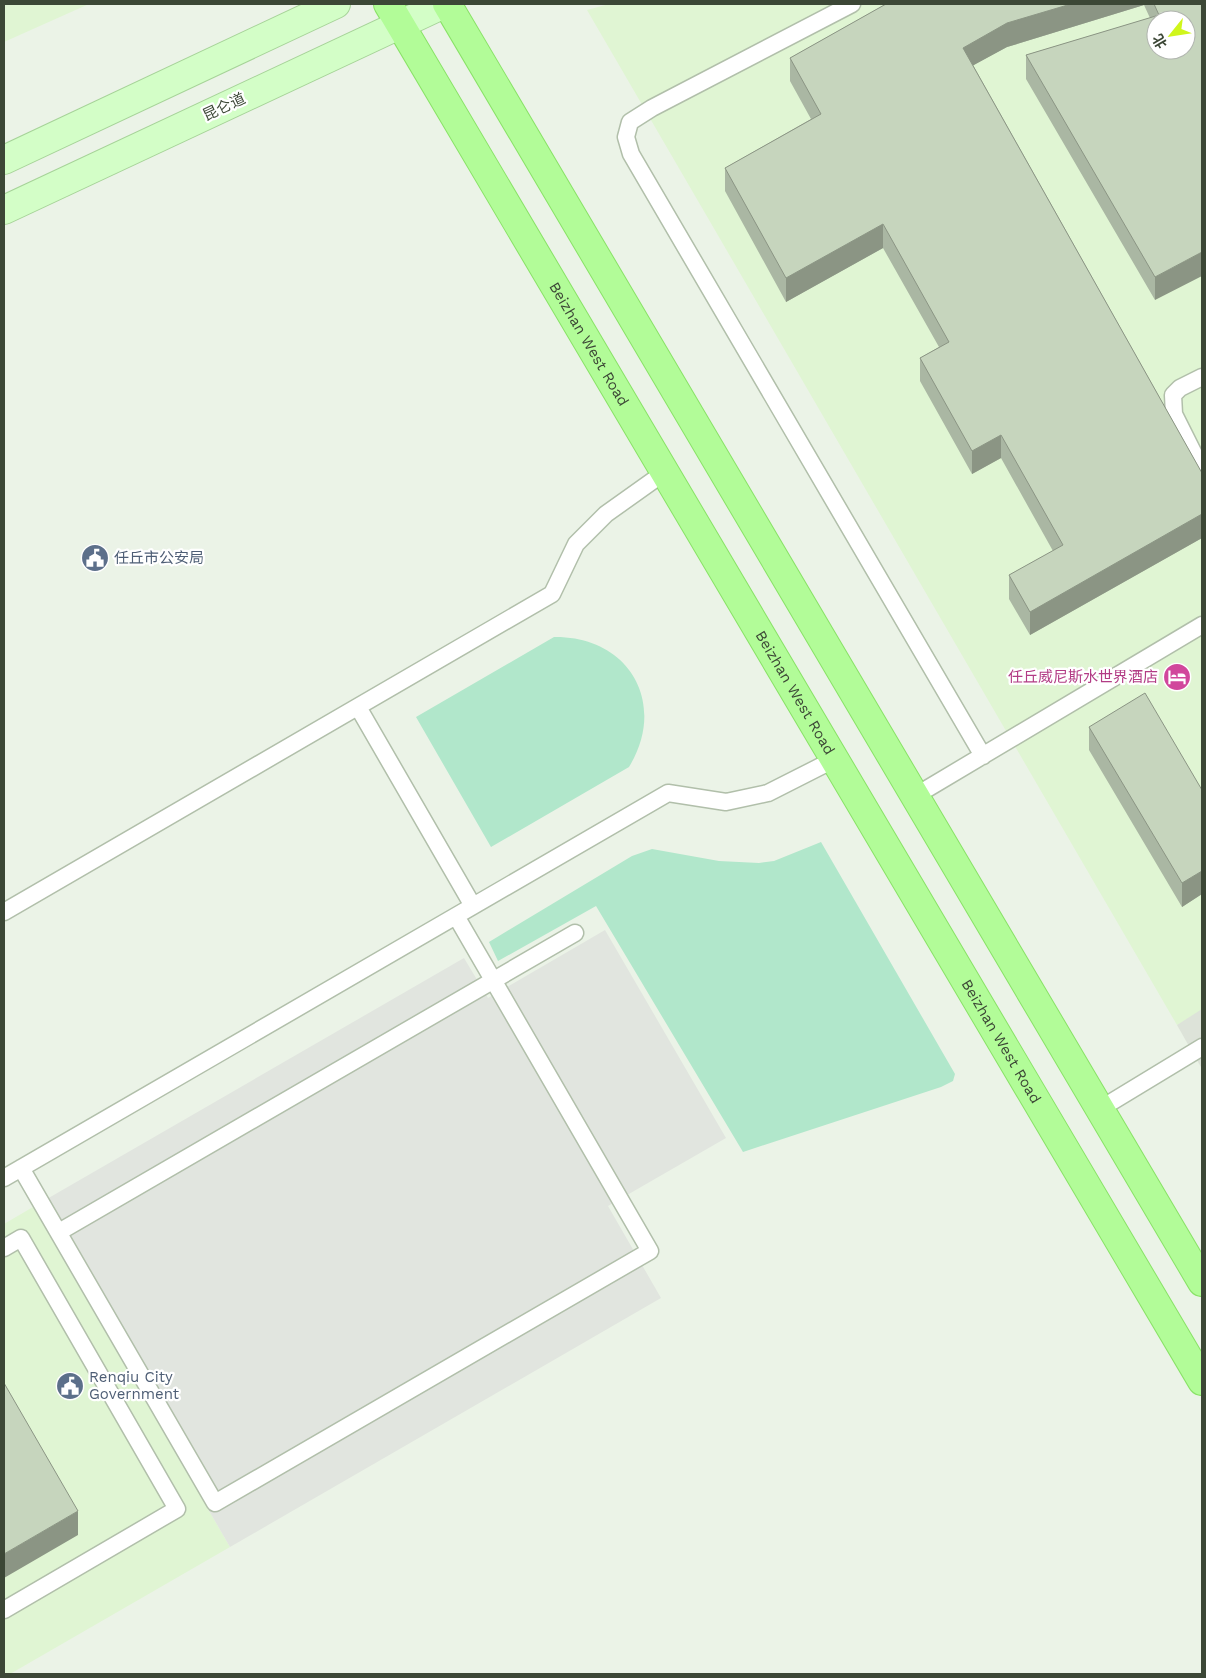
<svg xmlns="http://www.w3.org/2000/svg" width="1206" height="1678" viewBox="0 0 1206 1678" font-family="'Work Sans','Noto Sans SC',sans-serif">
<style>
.commercial{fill:#e0f5d3;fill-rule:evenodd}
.industrial{fill:#dde3d9}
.green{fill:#b1e7cb}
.parking{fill:#e1e5df}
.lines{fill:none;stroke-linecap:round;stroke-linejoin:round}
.service-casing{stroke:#b1bfaa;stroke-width:19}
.secondary-casing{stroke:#a6d398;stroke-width:30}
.primary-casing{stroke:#89e267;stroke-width:30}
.service{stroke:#fff;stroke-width:16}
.secondary{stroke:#d3fec7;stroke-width:28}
.primary{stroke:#b2fc98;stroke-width:28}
.wall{fill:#aab7a3}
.shaded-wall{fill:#8b9584}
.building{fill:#c6d5bd;stroke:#8b9584;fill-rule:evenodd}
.labels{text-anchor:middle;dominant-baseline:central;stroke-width:4.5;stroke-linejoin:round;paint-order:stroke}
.street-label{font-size:15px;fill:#3c4736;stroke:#fff}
.service-label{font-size:15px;fill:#4e5e75;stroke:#fff;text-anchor:start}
.hotel-label{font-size:15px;fill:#b23c85;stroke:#fff;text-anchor:end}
</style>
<rect width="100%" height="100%" fill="#ebf3e7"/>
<path class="commercial" d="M 4,4 L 89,4 L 4,42 Z
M 609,4 L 1202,4 L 1202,1010 L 1177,1025 L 587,10 ZM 1156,20 L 1186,20 L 1186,50 L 1156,50 Z
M 33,1207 L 230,1547 L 10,1674 L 4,1674 L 4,1224 Z"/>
<path class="industrial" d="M 1202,1009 L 1202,1069 L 1177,1025 Z"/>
<path class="green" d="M 554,637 C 629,636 668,703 629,767 L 491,847 L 416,717 Z
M 821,842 L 955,1074 L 953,1081 L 941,1087 L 743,1152 L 596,906 L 498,961 L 489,942 L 632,856 L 652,849 L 719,861 L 759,863 L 774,861 Z"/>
<path class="parking" d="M 605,930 L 726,1138 L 608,1206 L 661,1298 L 230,1547 L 33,1207 L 464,958 L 488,998 Z"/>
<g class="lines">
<g class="service-casing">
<path id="service" d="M 852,4 L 652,108 L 630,122 L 626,137 L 631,154 L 983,756
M 1202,377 L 1180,388 L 1173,395 L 1174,414 L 1202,470
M 358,707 L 473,906
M 915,796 L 1202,625
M 4,912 L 552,594 L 576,544 L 606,514 L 665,472
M 1100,1109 L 1202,1047
M 21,1168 L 215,1503 L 650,1251 L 456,916
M 4,1178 L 668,793 L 726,802 L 768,793 L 835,759
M 59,1232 L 575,933
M 4,1248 L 21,1238 L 177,1509 L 4,1610"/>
</g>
<g class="secondary-casing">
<path id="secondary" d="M 4,160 L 336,4
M 4,210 L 444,4"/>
</g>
<g class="primary-casing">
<g id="primary">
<path id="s1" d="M 388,4 L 1202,1381"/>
<path d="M 447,4 L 1202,1282"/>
</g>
</g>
<use href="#service" class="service"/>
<use href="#secondary" class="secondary"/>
<use href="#primary" class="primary"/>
</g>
<path class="wall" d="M 886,4 L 1202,4 L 1155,300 L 1026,79 L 1026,55 L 1150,18 L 1144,5 L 1007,47 L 973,65 L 1202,473 L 1202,538 L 1030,635 L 1009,599 L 1009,575 L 1053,551 L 1001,458 L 972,474 L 920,381 L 920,358 L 939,347 L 883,248 L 786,302 L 725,191 L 725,168 L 811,119 L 790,81 L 790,58 Z
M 1202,620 L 1202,655 L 1201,654 L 1201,621 Z
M 1089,727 L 1202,790 L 1202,894 L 1182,907 L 1089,750 Z"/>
<path class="shaded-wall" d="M 1071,4 L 1144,4 L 1144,5 L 1007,47 L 963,71 L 963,48 L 1007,23 Z
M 883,224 L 883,248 L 786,302 L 786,278 Z
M 1202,252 L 1202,276 L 1155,300 L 1155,277 Z
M 1001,435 L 1001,458 L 972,474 L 972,451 Z
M 1202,514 L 1202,538 L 1030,635 L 1030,612 Z
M 1202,871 L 1202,894 L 1182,907 L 1182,883 Z
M 78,1511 L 78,1535 L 4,1578 L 4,1554 Z"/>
<path class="building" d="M 886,4 L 1071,4 L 1007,23 L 963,48 L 1202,473 L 1202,514 L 1030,612 L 1009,575 L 1063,545 L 1001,435 L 972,451 L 920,358 L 949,342 L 883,224 L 786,278 L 725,168 L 821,114 L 790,58 Z
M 1154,4 L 1202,4 L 1202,252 L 1155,277 L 1026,55 L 1159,15 ZM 1156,20 L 1186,20 L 1186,50 L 1156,50 Z
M 1145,693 L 1202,790 L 1202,871 L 1182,883 L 1089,727 Z
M 4,1383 L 78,1511 L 4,1554 Z"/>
<defs>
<g id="civic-disc" transform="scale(1.4375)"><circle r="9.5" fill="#5c6f8a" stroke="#fff"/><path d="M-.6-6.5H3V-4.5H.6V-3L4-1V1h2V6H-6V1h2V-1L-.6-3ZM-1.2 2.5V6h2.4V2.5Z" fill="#fff"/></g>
<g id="hotel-disc" transform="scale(1.4375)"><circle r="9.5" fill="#d1479c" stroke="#fff"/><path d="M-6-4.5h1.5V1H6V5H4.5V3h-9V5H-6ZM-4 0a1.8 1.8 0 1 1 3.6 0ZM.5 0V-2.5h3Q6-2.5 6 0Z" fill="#fff"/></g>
</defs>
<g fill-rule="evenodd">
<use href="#civic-disc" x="95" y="558"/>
<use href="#hotel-disc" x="1177" y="677"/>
<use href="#civic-disc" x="70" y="1386"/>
</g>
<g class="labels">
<g class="street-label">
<text transform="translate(224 107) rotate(-25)">昆仑道</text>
<text stroke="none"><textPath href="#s1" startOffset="395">Beizhan West Road</textPath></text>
<text stroke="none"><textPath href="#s1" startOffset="800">Beizhan West Road</textPath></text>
<text stroke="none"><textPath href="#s1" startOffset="1205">Beizhan West Road</textPath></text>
</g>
<g class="service-label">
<text x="114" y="558">任丘市公安局</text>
<text x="89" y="1377">Renqiu City<tspan x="89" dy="17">Government</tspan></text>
</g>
<g class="hotel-label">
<text x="1158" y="677">任丘威尼斯水世界酒店</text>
</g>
</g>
<rect width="1206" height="1678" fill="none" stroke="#3c4736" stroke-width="10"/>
<g transform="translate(1171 35) rotate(240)"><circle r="24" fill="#ffffff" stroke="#b1b5af"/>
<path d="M0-4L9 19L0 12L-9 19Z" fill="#d0f61c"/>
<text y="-8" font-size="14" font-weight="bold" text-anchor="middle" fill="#3c4736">北</text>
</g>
</svg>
